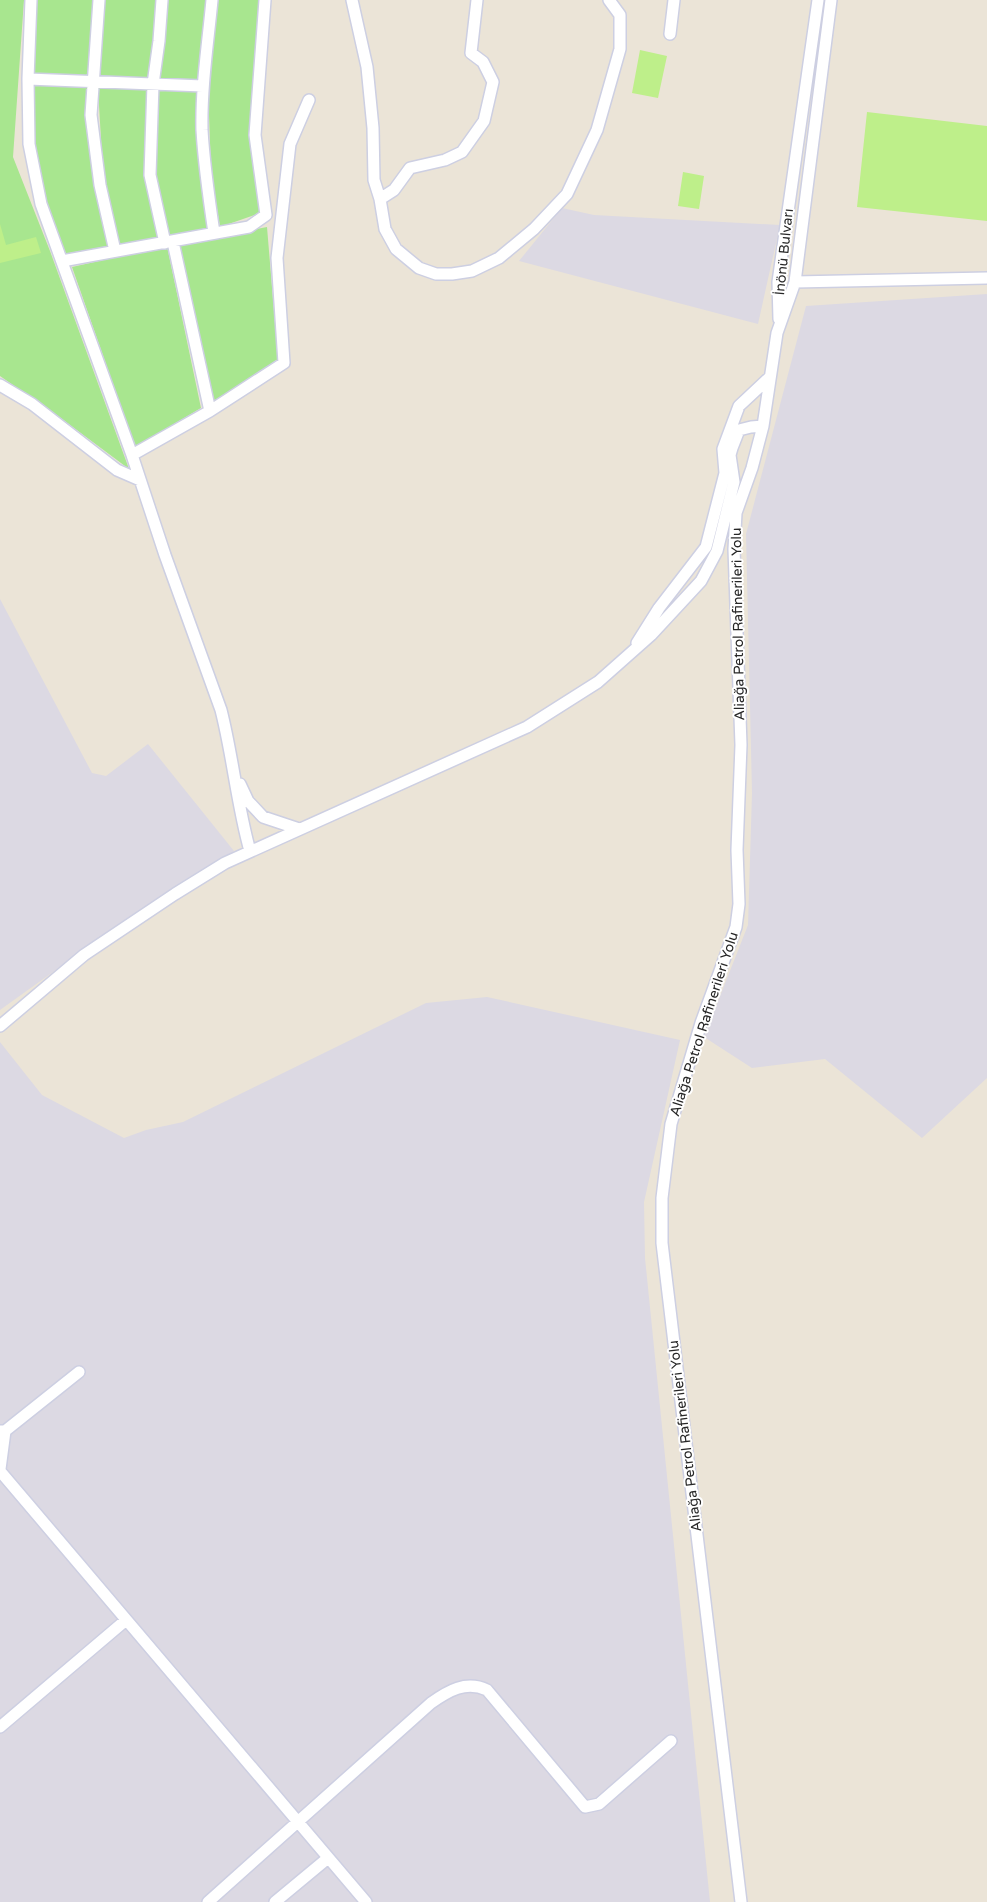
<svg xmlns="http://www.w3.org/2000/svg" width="987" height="1902" viewBox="0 0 987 1902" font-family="'Varela Round',sans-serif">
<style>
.industrial{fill:#dcd9e3}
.green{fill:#a8e68f}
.pitch{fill:#beef8a}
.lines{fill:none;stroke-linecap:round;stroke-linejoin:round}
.minor-casing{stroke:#cdcfe2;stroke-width:14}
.minor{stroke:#fff;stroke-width:11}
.labels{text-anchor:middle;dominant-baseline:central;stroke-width:4;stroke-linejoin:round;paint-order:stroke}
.street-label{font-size:14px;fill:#272727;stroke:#fff}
</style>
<rect width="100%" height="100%" fill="#ebe4d7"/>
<path class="industrial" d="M 562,208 L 594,215 L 780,225 L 758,324 L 519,261 Z
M 987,294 L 987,1078 L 922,1138 L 825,1059 L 752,1068 L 704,1037 L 748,925 L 752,793 L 746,534 L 806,306 Z
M 0,599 L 92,773 L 106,776 L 148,744 L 234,851 L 85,949 L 0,1010 Z
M 487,997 L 680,1040 L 644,1202 L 645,1258 L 710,1902 L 0,1902 L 0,1042 L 42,1095 L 124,1138 L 146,1130 L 183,1122 L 426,1003 Z"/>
<path class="green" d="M 0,0 L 24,0 L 13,157 L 50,251 L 129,469 L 62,419 L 0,376 Z
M 37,0 L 95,0 L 87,85 L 90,148 L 108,246 L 64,254 L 47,208 L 34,141 L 33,70 Z
M 104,0 L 157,0 L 148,87 L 160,238 L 117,245 L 103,173 L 97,72 Z
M 166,0 L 209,0 L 200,89 L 210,228 L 167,237 L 155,177 L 156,105 Z
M 216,0 L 260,0 L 251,123 L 260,213 L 220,227 L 211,171 L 208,86 Z
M 267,227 L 278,359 L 212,404 L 178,244 Z
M 167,246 L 201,408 L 135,447 L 72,267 Z"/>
<path class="pitch" d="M 640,50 L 667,56 L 658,98 L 632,93 Z
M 867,112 L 987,126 L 987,221 L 857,207 Z
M 683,172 L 704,176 L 699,209 L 678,206 Z
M 0,224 L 6,245 L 36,237 L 41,253 L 0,263 Z"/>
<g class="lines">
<g class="minor-casing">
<path id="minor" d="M 31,0 L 28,79 L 29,144 L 41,204 L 132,455 L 165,555 L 221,710 C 233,757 237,805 250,851
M 99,0 L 91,115 L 100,185 L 115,251
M 162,0 L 159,41 L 153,84 L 150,175 L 165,243
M 212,0 C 208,43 201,87 202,130 C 204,165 209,199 214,233
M 352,0 L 367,67 L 373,128 L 374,180 L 380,199 L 385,229 L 396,249 L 419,268 L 436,274 L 452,274 L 472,271 L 499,258 L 534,229 L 567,194 L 597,130 L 620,49 L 620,15 L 609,0
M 670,34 L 674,0
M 28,79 L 203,86
M 380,199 L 394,190 L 410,168 L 445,160 L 462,152 L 484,121 L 493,82 L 483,62 L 471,53 L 477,0
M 173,242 L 210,411
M 62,261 L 249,227 L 266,215 L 255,135 L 265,0
M 795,282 L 987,278
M 779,319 L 778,282 L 818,0
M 0,385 L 32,404 L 117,470 L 140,480
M 132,455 L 210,411 L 284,363 L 277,258 L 290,144 L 309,100
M 637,643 L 659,608 L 706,547 L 725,473 L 723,449 L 726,441 L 739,406 L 770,377
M 240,784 L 248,801 L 263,817 L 299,829
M 0,1026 L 84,955 L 175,894 L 225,863 L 527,727 L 598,682 L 651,635 L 701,581 L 717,551 L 734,482 L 730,455 L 732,448 L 739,430 L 751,427 L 763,426
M 0,1431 L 5,1431 L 79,1372
M 0,1469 L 5,1431
M 0,1471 L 366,1902
M 0,1727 L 126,1620
M 208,1902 L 431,1703 C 448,1691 466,1680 487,1690 L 585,1807 L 599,1804 L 671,1741
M 275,1902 L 328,1858
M 741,1902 L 662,1243 L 662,1198 L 671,1124 L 701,1023 L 736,927 L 739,904 L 737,850 L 741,745 L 734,549 L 736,513 L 752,468 L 763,426 L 777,333 L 795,282 L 831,0"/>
</g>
<use href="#minor" class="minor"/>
</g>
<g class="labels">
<g class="street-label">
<text transform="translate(784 252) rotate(-84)">İnönü Bulvarı</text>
<text transform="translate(738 624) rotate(-91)">Aliağa Petrol Rafinerileri Yolu</text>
<text transform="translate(704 1024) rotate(-72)">Aliağa Petrol Rafinerileri Yolu</text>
<text transform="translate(685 1436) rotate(-97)">Aliağa Petrol Rafinerileri Yolu</text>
</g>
</g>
</svg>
